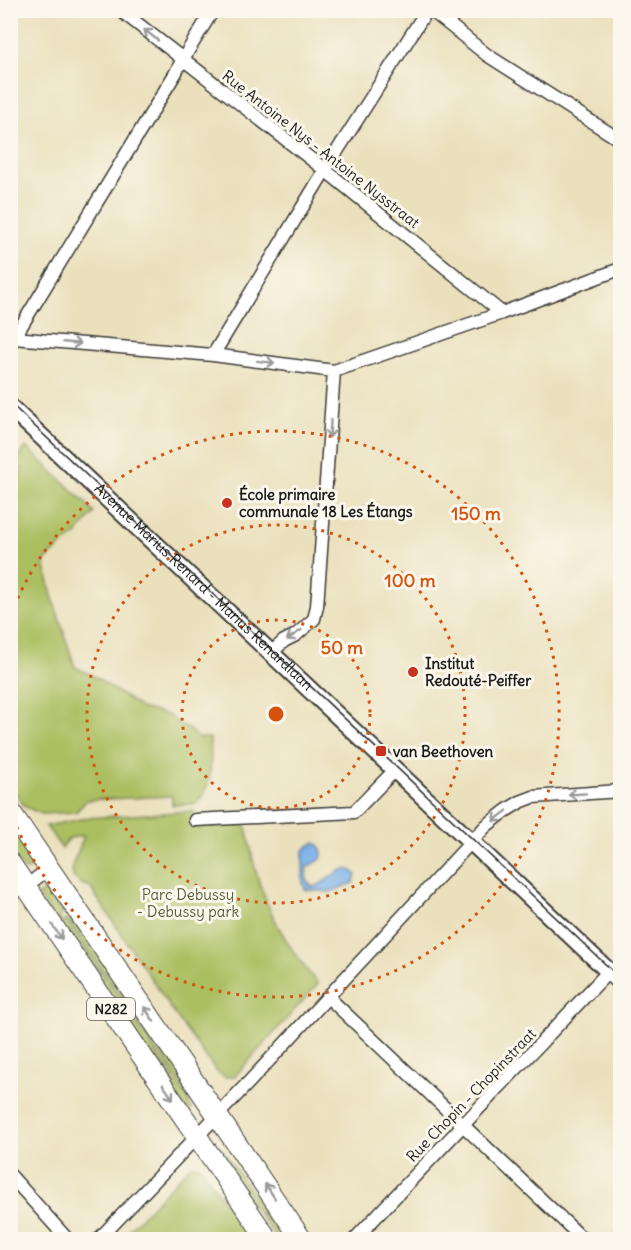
<svg xmlns="http://www.w3.org/2000/svg" width="631" height="1250" viewBox="0 0 631 1250" font-family="Delius,sans-serif">
<style>
.green{fill:#abbe61;stroke:#646d3e;stroke-width:1.5}
.water{fill:#79b0e8;stroke:#4a6682;stroke-width:1.5}
.lines{fill:none;stroke-linecap:round;stroke-linejoin:round}
.street-casing{stroke:#3b3934;stroke-width:15}
.secondary-casing{stroke:#3b3934;stroke-width:20}
.primary-casing{stroke:#3b3934;stroke-width:22}
.street{stroke:#fff;stroke-width:12}
.secondary{stroke:#fff;stroke-width:16}
.primary{stroke:#fff;stroke-width:20}
.tram{stroke:#1c1c1c;stroke-width:1.5}
.oneway{stroke:#999}
.ring{fill:none;stroke:#d4530e;stroke-width:3;stroke-dasharray:3 6}
.poi-dot{fill:#c8321e;stroke:#fbf7ec;stroke-width:2}
.labels{text-anchor:middle;dominant-baseline:central;stroke-width:6;stroke-linejoin:round;paint-order:stroke}
.shield{fill:#fbf7ec;stroke:#5f5e5a;stroke-width:1.5}
.shield-label{font-size:14px;font-weight:bold;fill:#1c1c1c}
.street-label{font-size:15px;fill:#1c1c1c;stroke:#fbf7ec}
.poi-label{font-size:15px;font-weight:bold;fill:#1c1c1c;stroke:#fbf7ec;text-anchor:start}
.park-label{font-size:15px;fill:#555d38;stroke:#fbf7ec}
.centre{fill:#d4530e;stroke:#fbf7ec;stroke-width:3}
.ring-label{font-size:18px;text-anchor:middle;font-weight:bold;fill:#d4530e;stroke:#fbf7ec;stroke-width:6;stroke-linejoin:round;paint-order:stroke}
</style>
<rect width="100%" height="100%" fill="#fbf7ec"/>
<filter id="ink" filterUnits="userSpaceOnUse"><feTurbulence type="fractalNoise" baseFrequency=".0167" numOctaves="2"/><feDisplacementMap in="SourceGraphic" scale="12" xChannelSelector="R" yChannelSelector="G"/><feConvolveMatrix kernelMatrix="1 2 1 2 8 2 1 2 1" color-interpolation-filters="sRGB"/></filter>
<filter id="wash" filterUnits="userSpaceOnUse"><feTurbulence type="fractalNoise" baseFrequency=".008" numOctaves="4" result="noise"/><feDisplacementMap in="SourceGraphic" scale="24" xChannelSelector="R" yChannelSelector="G"/><feGaussianBlur stdDeviation="1.35" result="paint"/><feColorMatrix in="noise" values="0 0 0 0 0 0 0 0 0 0 0 0 0 0 0 0 0 1.4 0 .05"/><feComposite in="paint" operator="in"/></filter>
<g filter="url(#wash)">
<rect width="100%" height="100%" fill="#eae0bc"/>
<path class="green" d="M 26,447 L 86,503 L 94,513 L 75,536 L 61,546 L 44,562 L 52,596 L 75,667 L 97,678 L 141,708 L 168,715 L 179,724 L 191,731 L 197,738 L 210,738 C 211,761 214,787 196,804 L 172,805 L 172,796 L 87,800 L 76,812 L 42,814 L 25,807 L 11,787 L 10,491 L 23,469 L 15,464 Z
M 194,811 L 196,828 L 246,825 C 250,842 252,859 257,875 C 269,916 291,952 318,984 L 235,1076 L 225,1077 L 217,1072 L 180,1022 L 90,887 L 80,883 L 73,877 L 72,866 L 84,836 C 72,836 66,839 62,849 L 46,826 L 86,818 Z
M 10,820 L 36,863 L 31,869 L 25,870 L 11,855 Z
M 54,883 L 199,1096 L 192,1100 L 128,1006 L 131,1004 L 126,998 L 123,1000 L 47,888 Z
M 45,890 L 62,914 L 59,917 L 63,923 L 66,920 L 190,1102 L 188,1103 L 192,1109 L 187,1112 L 38,895 Z
M 221,1148 L 264,1211 L 261,1213 L 265,1219 L 269,1217 L 284,1239 L 277,1239 L 214,1153 Z
M 191,1165 L 200,1166 L 250,1239 L 120,1239 Z"/>
<path class="water" d="M 315,843 L 320,846 C 326,862 318,860 307,867 C 306,875 305,882 313,887 C 326,886 344,857 356,875 L 353,883 L 330,892 L 306,890 C 301,883 303,879 303,871 C 304,857 298,849 315,843 Z"/>
</g>
<g filter="url(#ink)">
<g class="lines">
<g class="street-casing">
<path id="street" d="M 120,10 L 325,170 L 502,313
M 431,10 L 487,55 L 620,140
M 14,338 L 213,355 L 334,371 L 502,313 L 620,269
M 10,341 L 14,338 L 175,74 L 183,59 L 213,10
M 213,355 L 325,170 L 427,10
M 271,653 L 284,641 L 296,635 L 314,619 L 317,606 L 334,371
M 195,820 L 354,812 L 395,770
M 10,896 L 24,884 L 33,881 L 43,873 L 46,863
M 328,997 L 584,1240
M 10,1175 L 68,1240
M 98,1240 L 250,1081 L 486,826 L 507,810 L 520,802 L 533,797 L 620,791
M 354,1240 L 609,971
M 616,1240 L 620,1234"/>
</g>
<g class="secondary-casing">
<path id="secondary" d="M 10,407 L 620,982"/>
</g>
<g class="primary-casing">
<path id="primary" d="M 10,811 L 302,1240
M 10,863 L 268,1240"/>
</g>
<use href="#street" class="street"/>
<use href="#secondary" class="secondary"/>
<use href="#primary" class="primary"/>
<path class="tram" id="s1" d="M 10,403 L 620,978"/>
</g>
<defs><path id="oneway-shaft" d="M-6 0H5M1.5-3L5.5 0L1.5 3" fill="none" stroke-width="1.6" stroke-linecap="round" stroke-linejoin="round" transform="scale(1.5)"/></defs>
<g class="oneway">
<use href="#oneway-shaft" transform="translate(151 35) rotate(-142)"/>
<use href="#oneway-shaft" transform="translate(72 343) rotate(5)"/>
<use href="#oneway-shaft" transform="translate(266 362) rotate(7)"/>
<use href="#oneway-shaft" transform="translate(330 429) rotate(94)"/>
<use href="#oneway-shaft" transform="translate(294 635) rotate(146)"/>
<use href="#oneway-shaft" transform="translate(577 794) rotate(176)"/>
<use href="#oneway-shaft" transform="translate(500 816) rotate(143)"/>
<use href="#oneway-shaft" transform="translate(57 932) rotate(55)"/>
<use href="#oneway-shaft" transform="translate(149 1014) rotate(-124)"/>
<use href="#oneway-shaft" transform="translate(168 1092) rotate(55)"/>
<use href="#oneway-shaft" transform="translate(270 1191) rotate(-124)"/>
</g>
</g>
<g class="ring">
<circle cx="276" cy="714" r="94"/>
<circle cx="276" cy="714" r="189"/>
<path d="M11 615A283 283 0 1 1 11 813"/>
</g>
<g class="poi-dot">
<circle cx="227" cy="503" r="6"/>
<circle cx="413" cy="672" r="6"/>
<rect x="375" y="745" width="12" height="12" rx="3"/>
</g>
<g class="labels">
<rect class="shield" x="87" y="998" width="48" height="22" rx="4.5"/>
<g class="shield-label">
<text x="111" y="1009">N282</text>
</g>
<g class="street-label">
<text transform="translate(321 149) rotate(38)">Rue Antoine Nys - Antoine Nysstraat</text>
<text stroke="none"><textPath href="#s1" startOffset="267">Avenue Marius Renard - Marius Renardlaan</textPath></text>
<text transform="translate(471 1095) rotate(-46)">Rue Chopin - Chopinstraat</text>
</g>
<g class="poi-label">
<text x="239" y="494">École primaire<tspan x="239" dy="17">communale 18 Les Étangs</tspan></text>
<text x="425" y="663">Institut<tspan x="425" dy="17">Redouté-Peiffer</tspan></text>
<text x="393" y="751">van Beethoven</text>
</g>
<g class="park-label">
<text x="188" y="894">Parc Debussy<tspan x="188" dy="17">- Debussy park</tspan></text>
</g>
</g>
<circle cx="276" cy="714" r="9" class="centre"/>
<g class="ring-label">
<text x="476" y="520">150 m</text>
<text x="410" y="587">100 m</text>
<text x="342" y="654">50 m</text>
</g>
<rect width="631" height="1250" fill="none" stroke="#fbf7ec" stroke-width="36"/>
</svg>
